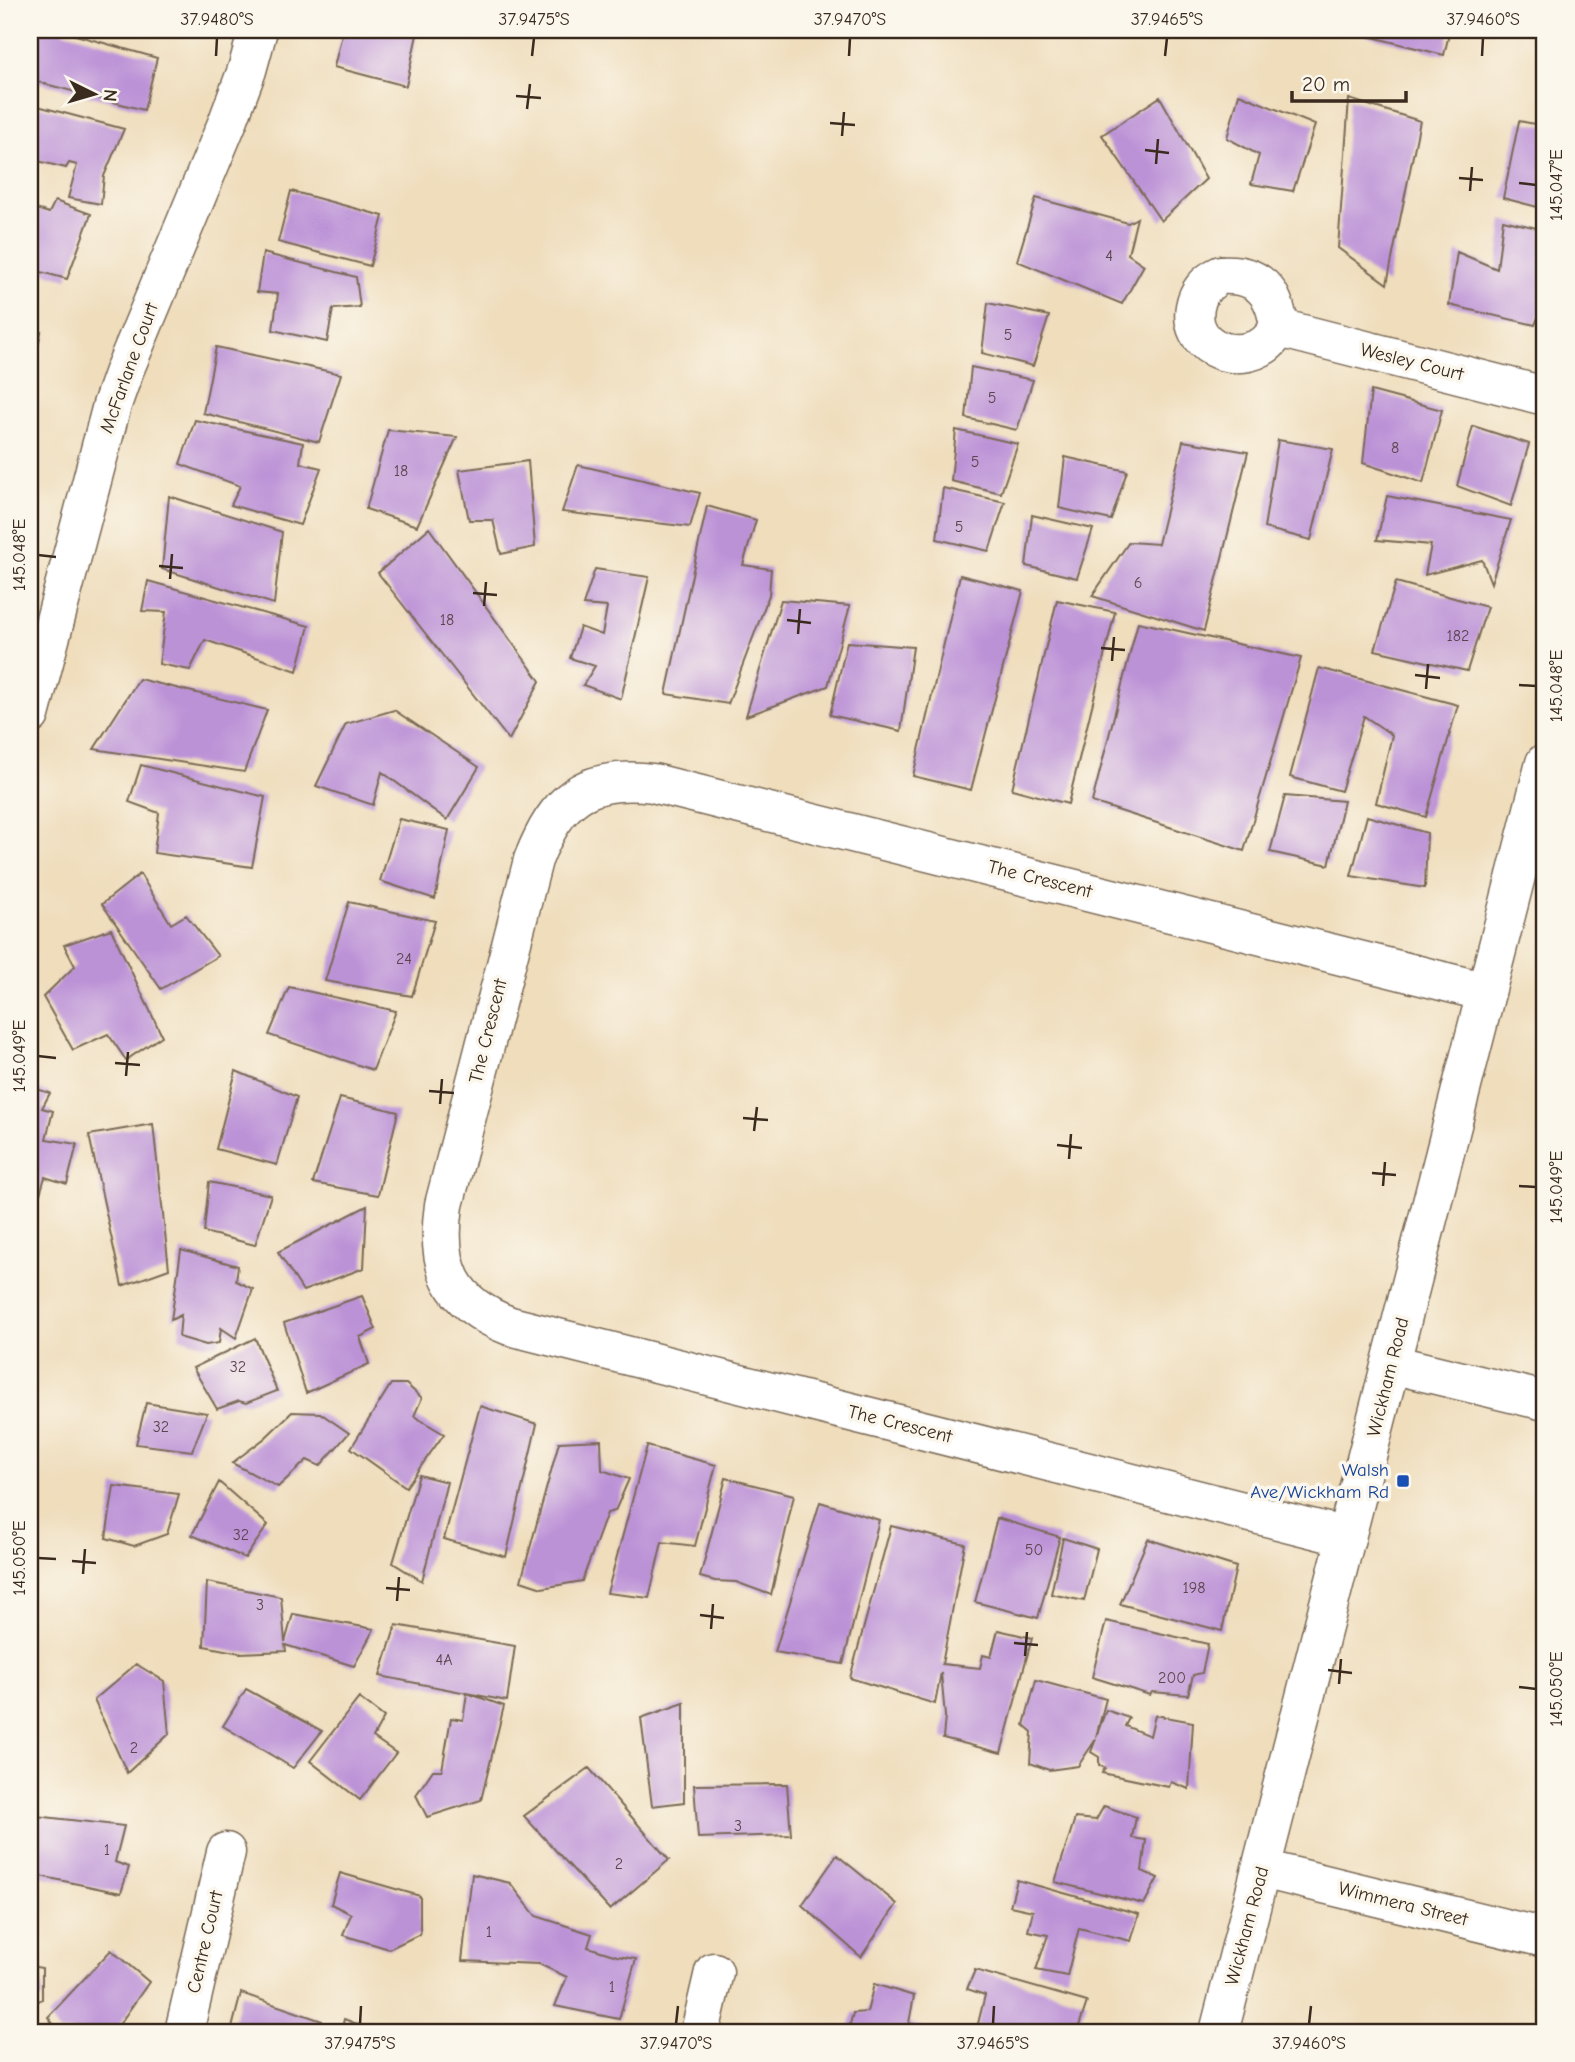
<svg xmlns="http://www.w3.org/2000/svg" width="1575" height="2062" viewBox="0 0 1575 2062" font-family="'Comic Neue',sans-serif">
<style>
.building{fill:#bc92d7}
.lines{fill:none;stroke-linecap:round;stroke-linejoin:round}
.minor-casing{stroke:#7a6955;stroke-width:41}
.major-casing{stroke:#7a6955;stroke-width:41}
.minor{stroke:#fff;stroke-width:38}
.major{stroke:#fff;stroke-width:38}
.ticks{fill:none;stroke:#3b2a1e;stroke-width:2.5}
.transit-dot{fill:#1a4fb4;stroke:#fbf7ec;stroke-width:2.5}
.labels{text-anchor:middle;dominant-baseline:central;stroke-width:7;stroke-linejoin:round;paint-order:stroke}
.number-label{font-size:16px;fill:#5b444c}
.street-label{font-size:19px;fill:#3b2a1e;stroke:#fbf7ec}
.transit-label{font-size:19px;fill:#164399;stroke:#fbf7ec;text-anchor:end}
.neatline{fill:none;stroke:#3b2a1e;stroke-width:2.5}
.ticks-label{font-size:18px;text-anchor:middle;fill:#3b2a1e}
</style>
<rect width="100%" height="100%" fill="#fbf7ec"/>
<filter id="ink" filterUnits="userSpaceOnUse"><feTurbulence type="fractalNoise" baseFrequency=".0143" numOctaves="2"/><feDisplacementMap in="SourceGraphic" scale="14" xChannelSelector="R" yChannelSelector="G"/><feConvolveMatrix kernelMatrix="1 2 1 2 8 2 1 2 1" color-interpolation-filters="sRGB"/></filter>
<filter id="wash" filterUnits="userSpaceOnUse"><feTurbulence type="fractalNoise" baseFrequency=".00686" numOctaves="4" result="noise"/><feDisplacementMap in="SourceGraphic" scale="28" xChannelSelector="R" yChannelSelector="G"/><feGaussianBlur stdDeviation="1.57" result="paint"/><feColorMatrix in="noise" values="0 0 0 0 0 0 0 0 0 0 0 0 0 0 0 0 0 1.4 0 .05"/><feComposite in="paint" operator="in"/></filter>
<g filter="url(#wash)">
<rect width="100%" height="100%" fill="#efddbc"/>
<g id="blocks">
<path class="building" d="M 30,30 L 58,30 L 157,58 L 144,110 L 30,80 Z
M 343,30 L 418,30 L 406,86 L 334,67 Z
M 1366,30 L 1450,30 L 1444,55 L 1364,35 Z
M 1239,94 L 1315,125 L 1293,191 L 1251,184 L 1259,155 L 1227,138 Z
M 1160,97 L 1206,179 L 1161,221 L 1102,135 Z
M 1349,99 L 1420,121 L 1387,284 L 1338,248 Z
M 30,104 L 124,129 L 104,176 L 101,204 L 68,198 L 77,165 L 69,163 L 66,168 L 30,159 Z
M 1519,121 L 1545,126 L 1545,209 L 1503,198 Z
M 291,191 L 383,216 L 370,266 L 278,242 Z
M 1036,198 L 1128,223 L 1137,218 L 1128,254 L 1144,265 L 1122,304 L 1017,261 Z
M 55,201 L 91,214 L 67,279 L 30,269 L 30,207 L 49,213 Z
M 1503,220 L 1545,230 L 1545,301 L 1535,325 L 1449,305 L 1457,252 L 1497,269 Z
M 263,253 L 356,277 L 360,307 L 333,309 L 327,342 L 273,330 L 278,294 L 257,292 Z
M 988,303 L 1049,316 L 1033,366 L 982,353 Z
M 30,330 L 36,333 L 41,332 L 34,365 L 30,364 Z
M 216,347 L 341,374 L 319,442 L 203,413 Z
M 971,367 L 1033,380 L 1017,430 L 966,418 Z
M 1371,391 L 1442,410 L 1423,483 L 1363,463 Z
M 195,420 L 303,443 L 300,463 L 321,468 L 300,525 L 231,505 L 240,486 L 180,464 Z
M 1473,426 L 1529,444 L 1511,506 L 1457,486 Z
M 388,430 L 457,437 L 417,526 L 366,509 Z
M 956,430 L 1018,444 L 1001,493 L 951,481 Z
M 1278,440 L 1333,449 L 1311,540 L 1264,528 Z
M 1183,441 L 1248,452 L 1204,631 L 1092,596 L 1129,542 L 1158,544 Z
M 1065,457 L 1127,471 L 1111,520 L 1059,508 Z
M 528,461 L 535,547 L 501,554 L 493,520 L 469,520 L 459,470 Z
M 578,465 L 700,493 L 690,527 L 562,512 Z
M 943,488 L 1005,502 L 989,551 L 937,539 Z
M 169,496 L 282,532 L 274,604 L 162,569 Z
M 1387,496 L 1511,520 L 1491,583 L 1482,560 L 1425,575 L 1431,545 L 1377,540 Z
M 707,506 L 756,520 L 743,565 L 771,569 L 769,595 L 728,704 L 666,694 Z
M 1032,515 L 1093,529 L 1077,578 L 1026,566 Z
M 429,528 L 540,681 L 509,740 L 378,573 Z
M 595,569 L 649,577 L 621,699 L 583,685 L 595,666 L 570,658 L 580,627 L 602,635 L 607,607 L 583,605 Z
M 960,575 L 1023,591 L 971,790 L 913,776 Z
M 148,581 L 309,626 L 297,671 L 205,640 L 190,670 L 159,664 L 166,612 L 142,611 Z
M 1396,582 L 1487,607 L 1467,671 L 1375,650 Z
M 781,600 L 850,606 L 828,686 L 746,716 Z
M 1057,600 L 1115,612 L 1068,804 L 1012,789 Z
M 1138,622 L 1301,658 L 1244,851 L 1092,802 Z
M 847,642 L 913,647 L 901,731 L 830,715 Z
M 1319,668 L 1458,705 L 1426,817 L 1376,803 L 1392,735 L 1364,716 L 1341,791 L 1290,777 Z
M 139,679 L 267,710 L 244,772 L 94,749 Z
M 394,710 L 479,767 L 447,820 L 382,772 L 373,805 L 316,786 L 346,724 Z
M 141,765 L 265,797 L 252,867 L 154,853 L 159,813 L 129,802 Z
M 1285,796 L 1344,801 L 1329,865 L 1270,852 Z
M 1367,816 L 1427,833 L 1425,888 L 1351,876 Z
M 399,819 L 449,830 L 435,899 L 380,881 Z
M 140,874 L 171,924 L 186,915 L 218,956 L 161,989 L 102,904 Z
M 349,902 L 435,921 L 412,996 L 325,981 Z
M 111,929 L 162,1036 L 126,1060 L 108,1034 L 73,1050 L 43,997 L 75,966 L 64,945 Z
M 289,987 L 396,1011 L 373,1070 L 269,1035 Z
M 236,1071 L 297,1097 L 277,1165 L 216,1149 Z
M 30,1087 L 50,1093 L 42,1108 L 53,1111 L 46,1139 L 77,1144 L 67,1184 L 45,1177 L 40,1194 L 30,1192 Z
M 340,1098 L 398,1112 L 378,1195 L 313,1183 Z
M 153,1124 L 169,1269 L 122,1286 L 89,1135 Z
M 209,1182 L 271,1195 L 255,1245 L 204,1232 Z
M 367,1206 L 364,1268 L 303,1291 L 278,1252 Z
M 181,1250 L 238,1266 L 236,1281 L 253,1289 L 236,1338 L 221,1328 L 219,1343 L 206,1345 L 179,1337 L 181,1315 L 171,1320 Z
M 362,1296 L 376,1329 L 360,1337 L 369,1364 L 306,1393 L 284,1323 Z
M 255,1338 L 277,1391 L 246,1403 L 239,1401 L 217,1409 L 193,1368 Z
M 391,1384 L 406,1384 L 422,1398 L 414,1416 L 444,1434 L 406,1487 L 351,1448 Z
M 146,1403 L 207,1413 L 192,1451 L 136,1444 Z
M 480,1406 L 537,1424 L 506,1557 L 444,1539 Z
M 292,1412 L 320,1413 L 349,1433 L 320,1466 L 307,1460 L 278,1487 L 232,1463 L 265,1438 Z
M 601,1440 L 602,1470 L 629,1479 L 615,1511 L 607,1513 L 582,1581 L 542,1588 L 521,1581 L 559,1442 Z
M 647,1446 L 716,1465 L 695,1546 L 662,1542 L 649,1598 L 607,1593 Z
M 419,1475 L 447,1482 L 422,1581 L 393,1563 Z
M 726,1478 L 794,1495 L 771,1595 L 736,1582 L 715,1581 L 700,1577 Z
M 219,1482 L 268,1525 L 245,1558 L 192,1535 Z
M 114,1486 L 179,1494 L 167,1534 L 134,1546 L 106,1538 Z
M 820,1502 L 879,1520 L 843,1664 L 775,1652 Z
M 997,1518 L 1060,1537 L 1038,1618 L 975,1602 Z
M 891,1526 L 965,1544 L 942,1664 L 980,1668 L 983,1655 L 991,1657 L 998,1630 L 1032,1638 L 1001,1753 L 943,1738 L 945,1716 L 941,1673 L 935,1704 L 850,1678 Z
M 1063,1538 L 1097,1549 L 1084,1601 L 1051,1594 Z
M 1148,1539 L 1236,1567 L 1222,1631 L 1120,1604 Z
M 207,1582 L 281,1597 L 285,1642 L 293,1614 L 374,1629 L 354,1666 L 285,1645 L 286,1651 L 240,1653 L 204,1646 Z
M 1106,1621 L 1208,1644 L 1202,1673 L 1193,1675 L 1188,1695 L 1152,1692 L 1150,1695 L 1092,1677 Z
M 396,1625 L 515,1646 L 507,1701 L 467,1693 L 504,1706 L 481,1800 L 427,1817 L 416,1795 L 433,1770 L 442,1770 L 451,1718 L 463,1720 L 467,1693 L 380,1676 Z
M 136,1664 L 164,1681 L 169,1734 L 127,1773 L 94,1700 Z
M 1036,1680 L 1106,1699 L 1096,1737 L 1106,1710 L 1129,1718 L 1125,1726 L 1150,1736 L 1155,1715 L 1193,1722 L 1189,1789 L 1171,1782 L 1169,1787 L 1102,1773 L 1105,1768 L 1099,1765 L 1099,1757 L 1091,1752 L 1096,1739 L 1078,1766 L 1049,1770 L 1030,1763 L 1032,1732 L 1024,1725 Z
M 246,1689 L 322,1731 L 293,1768 L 223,1726 Z
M 359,1698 L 384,1717 L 373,1737 L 396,1753 L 360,1800 L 310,1761 Z
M 684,1703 L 684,1802 L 652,1806 L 641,1718 Z
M 589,1768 L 669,1860 L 610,1910 L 524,1816 Z
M 787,1784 L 791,1835 L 698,1838 L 694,1785 Z
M 1104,1806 L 1136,1817 L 1132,1838 L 1146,1840 L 1142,1871 L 1158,1878 L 1144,1904 L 1055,1882 L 1075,1818 L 1096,1820 Z
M 36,1816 L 124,1826 L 115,1862 L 129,1867 L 121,1893 L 30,1874 L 30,1851 Z
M 837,1855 L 897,1904 L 861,1957 L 802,1905 Z
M 340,1873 L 420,1896 L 420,1934 L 389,1949 L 343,1935 L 351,1914 L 331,1904 Z
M 472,1874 L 510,1883 L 536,1916 L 592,1934 L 588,1947 L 617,1956 L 636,1959 L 619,2019 L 555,2006 L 567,1977 L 539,1964 L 462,1961 Z
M 1017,1880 L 1139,1914 L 1131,1941 L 1079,1928 L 1067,1976 L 1036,1970 L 1048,1935 L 1028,1931 L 1033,1911 L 1010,1906 Z
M 111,1950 L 149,1982 L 114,2032 L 59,2032 L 48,2017 Z
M 30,1966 L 42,1968 L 42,1999 L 30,2006 Z
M 975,1970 L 1087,2002 L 1077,2032 L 976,2032 L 985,1995 L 967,1989 Z
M 874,1984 L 914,1996 L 909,2023 L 923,2028 L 922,2032 L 848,2032 L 853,2013 L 867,2012 Z
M 241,1993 L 322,2021 L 320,2032 L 231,2032 Z
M 344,2019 L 378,2032 L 341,2032 Z"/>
</g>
</g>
<g filter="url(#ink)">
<use href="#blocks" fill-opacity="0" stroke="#7a6955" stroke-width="2"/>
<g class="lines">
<g class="minor-casing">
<path id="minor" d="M 1221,275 C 1258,273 1275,291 1279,328 C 1274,335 1269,343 1261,347 C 1230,364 1188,345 1195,307 C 1198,291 1206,282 1221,275 Z
M 1279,328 L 1545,396
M 30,715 L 112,405 L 124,371 L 228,121 L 247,70 L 258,30
M 1391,1364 L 1545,1401
M 1346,1537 L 510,1326 C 450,1303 435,1267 444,1205 L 533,860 C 557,799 585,775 653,783 L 1486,992
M 1262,1869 L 1545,1938
M 184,2032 L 226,1852
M 700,2032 L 714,1972"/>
</g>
<g class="major-casing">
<path id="major" d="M 1219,2032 L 1545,763"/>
</g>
<use href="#minor" class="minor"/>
<use href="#major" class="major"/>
</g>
</g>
<path class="ticks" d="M 216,56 L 217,38M 532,56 L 534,38M 849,56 L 850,38M 1165,56 L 1167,38M 1482,56 L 1483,38M 516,96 L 541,98M 527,109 L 530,84M 830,123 L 855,125M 842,136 L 844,112M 1145,150 L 1169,153M 1156,164 L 1158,139M 1459,178 L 1483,180M 1519,183 L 1536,185M 1470,191 L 1472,167M 38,555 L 56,557M 159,566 L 183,568M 170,579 L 172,554M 473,593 L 497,595M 484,606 L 486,582M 787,620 L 811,623M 798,634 L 800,609M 1101,648 L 1125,650M 1112,661 L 1114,637M 1415,675 L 1440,678M 1519,685 L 1536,686M 1426,689 L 1428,664M 38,1056 L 56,1058M 115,1063 L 140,1065M 126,1076 L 128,1052M 429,1091 L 454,1093M 440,1104 L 442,1079M 743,1118 L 768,1120M 754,1131 L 757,1107M 1057,1145 L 1082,1148M 1069,1159 L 1071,1134M 1372,1173 L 1396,1175M 1383,1186 L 1385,1162M 1519,1186 L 1536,1187M 38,1558 L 56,1559M 72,1561 L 96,1563M 83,1574 L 85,1549M 386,1588 L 410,1590M 397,1601 L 399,1577M 700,1615 L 724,1618M 711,1629 L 713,1604M 1014,1643 L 1038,1645M 1025,1656 L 1027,1632M 1328,1670 L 1352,1673M 1339,1684 L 1341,1659M 1519,1687 L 1536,1689M 360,2024 L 361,2006M 676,2024 L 678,2006M 993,2024 L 994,2006M 1309,2024 L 1311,2006"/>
<rect class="transit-dot" x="1396" y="1474" width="14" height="14" rx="3.5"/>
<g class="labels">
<g class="number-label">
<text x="1109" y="256">4</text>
<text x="1008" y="335">5</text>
<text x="992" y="398">5</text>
<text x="1395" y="448">8</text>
<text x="975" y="462">5</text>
<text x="401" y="471">18</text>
<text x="959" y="527">5</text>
<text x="1138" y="583">6</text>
<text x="447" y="620">18</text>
<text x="1458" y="636">182</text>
<text x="404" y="959">24</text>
<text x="238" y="1367">32</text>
<text x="161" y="1427">32</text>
<text x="241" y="1535">32</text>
<text x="1034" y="1550">50</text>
<text x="1194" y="1588">198</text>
<text x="260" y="1605">3</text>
<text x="444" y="1660">4A</text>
<text x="1172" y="1678">200</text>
<text x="134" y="1748">2</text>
<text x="738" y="1826">3</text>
<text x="107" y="1850">1</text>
<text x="619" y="1864">2</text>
<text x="489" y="1932">1</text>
<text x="612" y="1987">1</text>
</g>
<g class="street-label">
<text transform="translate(1412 362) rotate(14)">Wesley Court</text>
<text transform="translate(129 368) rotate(-70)">McFarlane Court</text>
<text transform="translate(1040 879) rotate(14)">The Crescent</text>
<text transform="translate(488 1031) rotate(-76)">The Crescent</text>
<text transform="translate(1388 1377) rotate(-76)">Wickham Road</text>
<text transform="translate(900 1424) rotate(14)">The Crescent</text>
<text transform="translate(1403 1904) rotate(14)">Wimmera Street</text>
<text transform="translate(1247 1926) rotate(-75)">Wickham Road</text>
<text transform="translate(205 1942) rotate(-77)">Centre Court</text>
</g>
<g class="transit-label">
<text x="1389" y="1470">Walsh<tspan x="1389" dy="22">Ave/Wickham Rd</tspan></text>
</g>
</g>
<rect width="1575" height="2062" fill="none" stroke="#fbf7ec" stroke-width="77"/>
<g transform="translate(94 94) rotate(95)" stroke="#fbf7ec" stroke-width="5" paint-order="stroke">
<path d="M0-5L12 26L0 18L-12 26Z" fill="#3b2a1e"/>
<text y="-10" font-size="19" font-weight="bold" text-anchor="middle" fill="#3b2a1e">N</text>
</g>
<path d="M1292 91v10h114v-10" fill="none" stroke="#3b2a1e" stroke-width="3.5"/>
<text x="1302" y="91" font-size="21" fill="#3b2a1e" stroke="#fbf7ec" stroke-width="5" paint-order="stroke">20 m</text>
<rect x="38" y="38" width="1498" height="1986" class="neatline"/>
<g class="ticks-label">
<text x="217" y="25">37.9480°S</text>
<text x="534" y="25">37.9475°S</text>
<text x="850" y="25">37.9470°S</text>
<text x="1167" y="25">37.9465°S</text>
<text x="1483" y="25">37.9460°S</text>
<text transform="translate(1556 185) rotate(-90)" y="6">145.047°E</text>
<text transform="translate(19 555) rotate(-90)" y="6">145.048°E</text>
<text transform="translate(1556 686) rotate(-90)" y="6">145.048°E</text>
<text transform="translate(19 1056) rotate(-90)" y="6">145.049°E</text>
<text transform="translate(1556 1187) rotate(-90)" y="6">145.049°E</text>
<text transform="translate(19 1558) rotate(-90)" y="6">145.050°E</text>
<text transform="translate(1556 1689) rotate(-90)" y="6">145.050°E</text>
<text x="360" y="2049">37.9475°S</text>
<text x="676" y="2049">37.9470°S</text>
<text x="993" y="2049">37.9465°S</text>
<text x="1309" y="2049">37.9460°S</text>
</g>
</svg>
